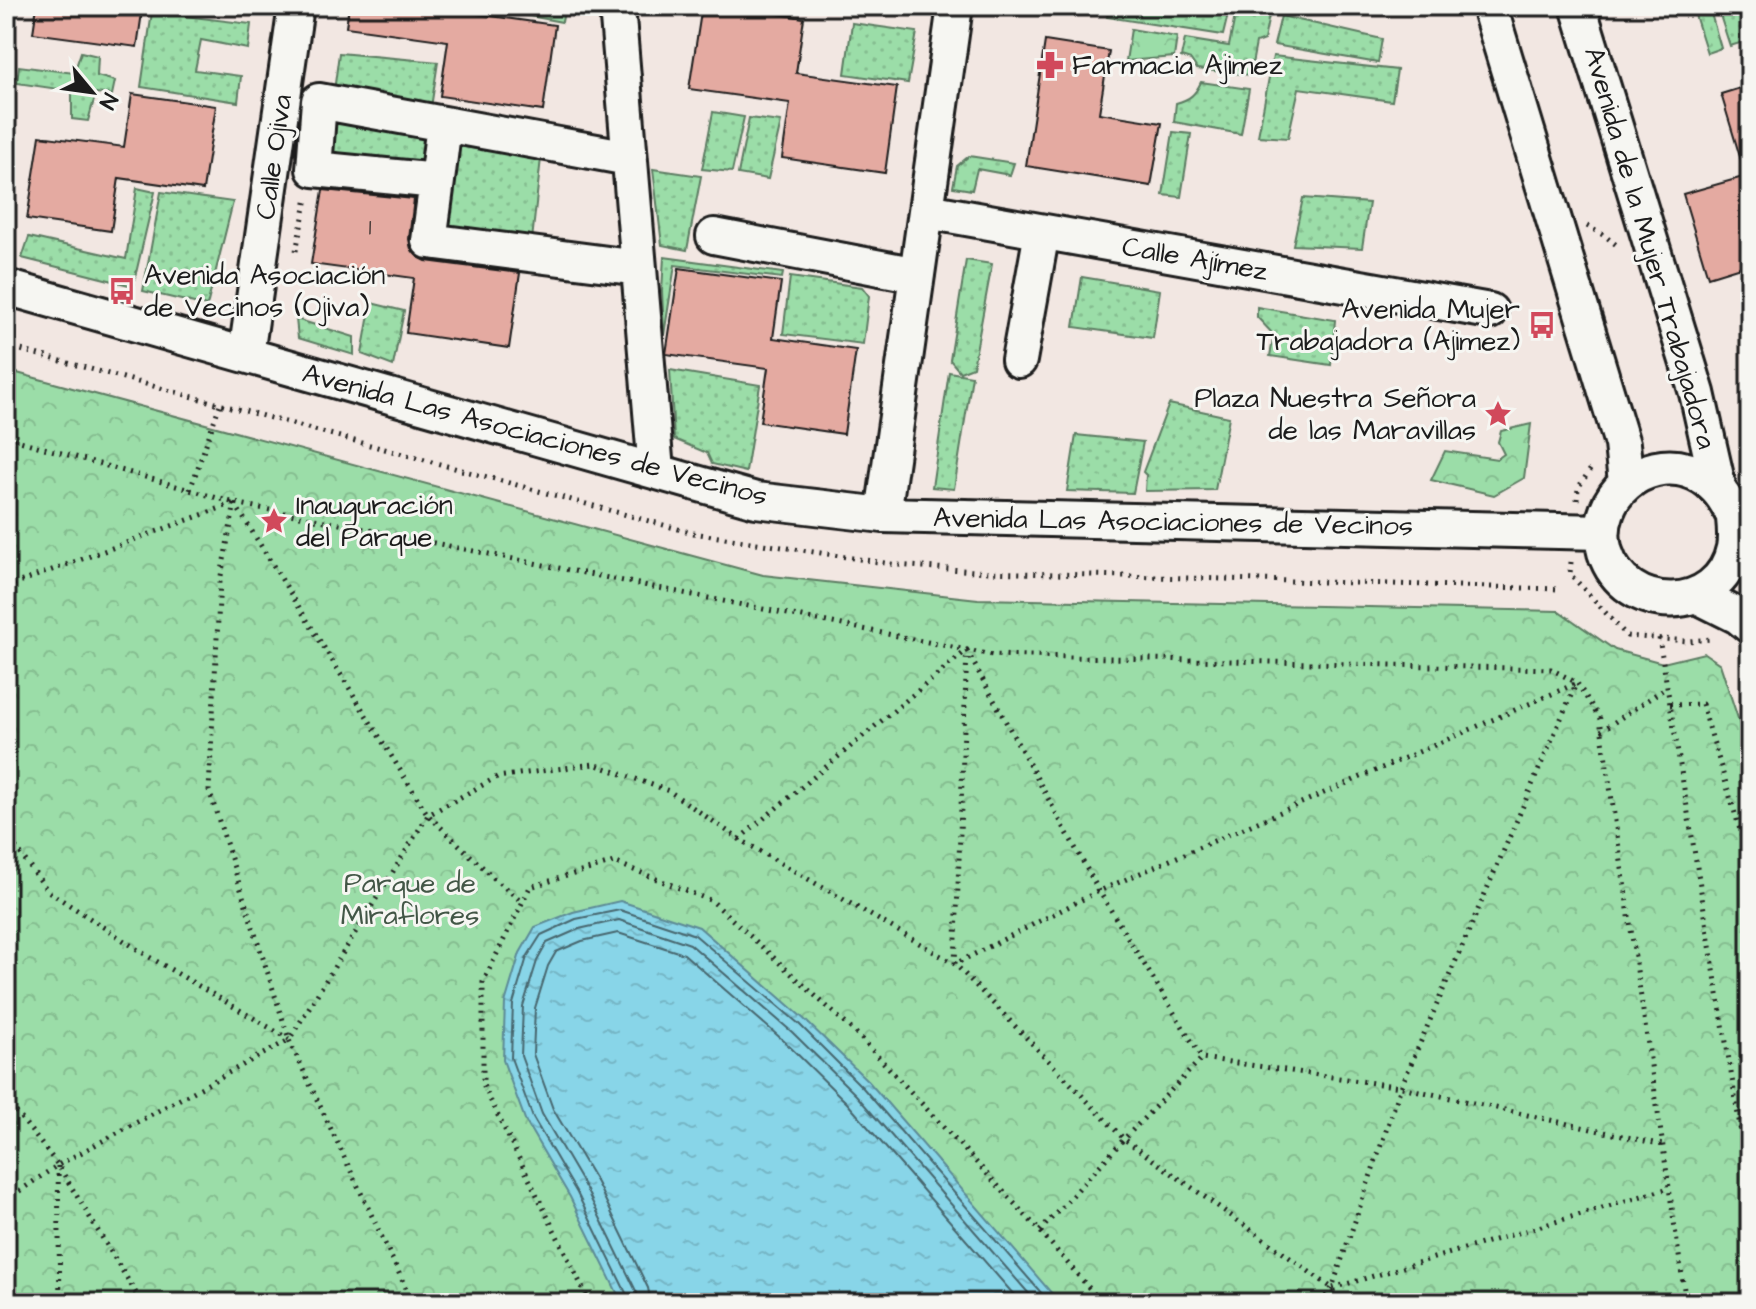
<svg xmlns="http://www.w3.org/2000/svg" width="1756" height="1309" viewBox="0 0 1756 1309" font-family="'Architects Daughter',sans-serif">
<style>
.forest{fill:url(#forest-crowns);stroke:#5c7c62;stroke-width:2}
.garden{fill:url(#garden-dots);stroke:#5c7c62;stroke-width:2}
.water{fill:url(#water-ripples);stroke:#5d8b96;stroke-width:2}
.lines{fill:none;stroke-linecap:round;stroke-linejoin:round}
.shore{stroke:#47666e;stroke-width:2}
.building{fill:#e4aaa1;stroke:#1c1c1c;stroke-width:2}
.minor-casing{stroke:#1c1c1c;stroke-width:40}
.path{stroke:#1c1c1c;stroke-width:5;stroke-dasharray:2 6;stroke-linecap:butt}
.minor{stroke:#f6f6f2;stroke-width:34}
.labels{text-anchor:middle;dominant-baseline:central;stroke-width:6;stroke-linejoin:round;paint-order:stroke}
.number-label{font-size:24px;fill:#4e403d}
.poi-label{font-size:28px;fill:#1c1c1c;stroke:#f6f6f2;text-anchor:start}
.street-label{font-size:28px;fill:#1c1c1c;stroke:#f6f6f2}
.park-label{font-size:28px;fill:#425646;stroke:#f6f6f2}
</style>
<defs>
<pattern id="forest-crowns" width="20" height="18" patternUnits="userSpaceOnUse" patternTransform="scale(2)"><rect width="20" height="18" fill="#9bdda8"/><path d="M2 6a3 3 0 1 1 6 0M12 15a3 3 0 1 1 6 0" fill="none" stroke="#85bd90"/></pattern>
<pattern id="garden-dots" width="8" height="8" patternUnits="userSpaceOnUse" patternTransform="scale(2)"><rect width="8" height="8" fill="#9bdda8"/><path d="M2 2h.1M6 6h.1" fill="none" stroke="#85bd90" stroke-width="1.8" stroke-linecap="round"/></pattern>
<pattern id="water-ripples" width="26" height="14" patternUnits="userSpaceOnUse" patternTransform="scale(2)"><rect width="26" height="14" fill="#88d5e8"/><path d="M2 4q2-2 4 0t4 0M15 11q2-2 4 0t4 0" fill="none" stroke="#75b6c6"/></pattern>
</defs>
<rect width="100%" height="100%" fill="#f2e7e2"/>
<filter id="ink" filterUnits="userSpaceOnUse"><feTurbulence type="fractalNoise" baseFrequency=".0125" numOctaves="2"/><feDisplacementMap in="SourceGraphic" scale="16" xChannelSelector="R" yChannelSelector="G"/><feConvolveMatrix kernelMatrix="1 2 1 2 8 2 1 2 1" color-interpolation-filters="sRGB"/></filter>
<g filter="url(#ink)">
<path class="forest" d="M 1131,29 L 1177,37 L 1174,57 L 1126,61 Z
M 6,370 L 763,575 L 978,599 L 1559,611 L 1615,650 L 1663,663 L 1704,653 L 1720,664 L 1750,755 L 1750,1303 L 6,1303 Z
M 1531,424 L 1524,478 L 1494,495 L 1431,480 L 1445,451 L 1497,459 L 1504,454 L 1498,442 L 1501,431 Z"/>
<path class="garden" d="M 504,6 L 565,6 L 562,22 L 503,11 Z
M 1109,6 L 1184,6 L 1209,10 L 1211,6 L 1230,6 L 1223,35 L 1107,17 Z
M 1237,6 L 1271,6 L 1264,40 L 1256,43 L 1250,75 L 1197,69 L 1191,60 L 1181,57 L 1185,39 L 1229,46 Z
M 1717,6 L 1750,6 L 1750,40 L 1730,46 Z
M 1710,10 L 1721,48 L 1707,53 L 1695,15 Z
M 152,12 L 251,24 L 248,49 L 201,40 L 195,70 L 241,76 L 238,102 L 141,87 Z
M 1281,16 L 1382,39 L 1378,63 L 1274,45 Z
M 852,23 L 917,32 L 908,83 L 845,74 Z
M 81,52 L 98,56 L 97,76 L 115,81 L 112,95 L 96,93 L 88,121 L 72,119 L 72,91 L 17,83 L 19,66 L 74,73 Z
M 339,53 L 438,62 L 430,114 L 333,99 Z
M 1273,56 L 1397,70 L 1392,101 L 1299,88 L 1288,138 L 1258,136 Z
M 1201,82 L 1249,89 L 1241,134 L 1174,122 L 1176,103 C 1190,99 1195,95 1201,82 Z
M 332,110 L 434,124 L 430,169 L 325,152 Z
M 713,112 L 744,117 L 732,172 L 702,169 Z
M 749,118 L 781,122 L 768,179 L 738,174 Z
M 1173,132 L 1191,134 L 1181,197 L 1163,195 Z
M 443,144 L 541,158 L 532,240 L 430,228 Z
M 969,156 L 1014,163 L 1010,175 L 977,169 L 972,190 L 953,187 L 957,166 Z
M 653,169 L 701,176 L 687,250 L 662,245 Z
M 137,188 L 155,192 L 133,286 L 22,258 L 29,237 L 126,259 Z
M 161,192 L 233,202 L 207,306 L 143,291 Z
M 1303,198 L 1369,203 L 1362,248 L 1293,245 Z
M 664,257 L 783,273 L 782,278 L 675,265 L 664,335 L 662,291 Z
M 966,260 L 992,264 L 973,367 L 960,372 L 950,360 Z
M 790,277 L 862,287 L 869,296 L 863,344 L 783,334 Z
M 1082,277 L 1160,290 L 1153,338 L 1074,327 Z
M 371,303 L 404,311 L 393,366 L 362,354 Z
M 1257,307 L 1335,320 L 1331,365 L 1270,356 L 1274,335 L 1257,317 Z
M 296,319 L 354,337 L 354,355 L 298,338 Z
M 670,370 L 760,385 L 746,472 L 712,464 L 707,453 L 674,439 Z
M 949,372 L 972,376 L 954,489 L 932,487 Z
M 1169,404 L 1229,417 L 1215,490 L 1145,491 L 1146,475 L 1143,472 Z
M 1076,435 L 1143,442 L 1133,493 L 1067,491 Z"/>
<path class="water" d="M 620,901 L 699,927 L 804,1019 L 869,1082 L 1060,1303 L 622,1303 L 570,1197 L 526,1122 L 503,1060 L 505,1003 L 520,953 L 535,927 L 573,912 Z"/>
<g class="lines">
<path class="shore" d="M 629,1303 L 628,1297 L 577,1193 L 533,1118 L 511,1058 L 513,1004 L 527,957 L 541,935 L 576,919 L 620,910 L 695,935 L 799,1024 L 863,1088 L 1050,1303
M 639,1303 L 637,1293 L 586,1189 L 542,1114 L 521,1056 L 523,1006 L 537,961 L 547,943 L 579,929 L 619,920 L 690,944 L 792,1032 L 856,1095 L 1037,1303
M 651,1303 L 648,1288 L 597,1183 L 553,1109 L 533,1054 L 535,1008 L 548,966 L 556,952 L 582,941 L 618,933 L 684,954 L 784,1041 L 847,1103 L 1021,1303"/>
</g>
<path class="building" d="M 37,6 L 143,6 L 137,47 L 33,33 Z
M 349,6 L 434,6 L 434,8 L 555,25 L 543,111 L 440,96 L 448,41 L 346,27 Z
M 702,6 L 724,6 L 804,18 L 796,73 L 897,87 L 885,173 L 782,158 L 790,103 L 689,89 Z
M 1045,41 L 1109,51 L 1099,113 L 1162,123 L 1151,186 L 1026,166 Z
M 1750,85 L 1750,170 L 1744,170 L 1721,94 Z
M 132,94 L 216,106 L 203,190 L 119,178 L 111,231 L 27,219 L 40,136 L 124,147 Z
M 1750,175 L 1750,264 L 1708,277 L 1683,194 Z
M 323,190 L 414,199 L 409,239 L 411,249 L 418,257 L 426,261 L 520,273 L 509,348 L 406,333 L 414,278 L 311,264 Z
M 679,268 L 781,282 L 773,338 L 856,350 L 844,434 L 760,422 L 768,368 L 666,354 Z"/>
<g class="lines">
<g class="minor-casing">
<path id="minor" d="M 617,6 L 656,471
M 1489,6 L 1622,444 L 1626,483
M 1578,6 L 1697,393 L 1719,490
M 444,124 L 437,181 L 314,169 L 319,101 L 629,158
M 437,181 L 429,241 L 639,268
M 927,211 L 1490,311
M 714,236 L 917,275
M 6,287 L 756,500 L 883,515 L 1602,532
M 246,355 L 296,6
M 1019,360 L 1042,232
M 883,515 L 955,6
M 1734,518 C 1735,528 1736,538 1734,548 C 1720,616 1625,616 1605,552 C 1601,539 1602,524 1607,511 C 1624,466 1683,452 1716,488 C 1731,503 1740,532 1750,552
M 1696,595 L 1738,616 L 1750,626"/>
</g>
<path class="path" d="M 1587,226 L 1605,236 L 1619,247
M 296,251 L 307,198
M 6,346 L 693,533 L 897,565 L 988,572 L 1559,589
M 6,437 L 235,503 L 992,655 L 1551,669 L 1577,683 L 1600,719 L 1686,1303
M 190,490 L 220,404
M 1577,500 L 1578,488 L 1592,467
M 235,503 L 220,581 L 209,790 L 289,1039
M 235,504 L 428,815 L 497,881 L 522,902
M 1571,562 L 1570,574 L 1627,636 L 1688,641 L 1712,639
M 6,587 L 234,503
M 1659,638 L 1750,1187
M 967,651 L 1099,891 L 1202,1058 L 1401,1087 L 1663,1145
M 1670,705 L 1702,704 L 1750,863
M 1601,731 L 1667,687
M 6,834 L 48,891 L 146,955 L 289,1039
M 739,839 L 967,650 L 955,964 L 1099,891 L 1577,683
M 6,1099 L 58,1165 L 142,1303
M 58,1166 L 60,1303
M 6,1200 L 58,1165 L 289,1040
M 1040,1231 L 1124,1139 L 1202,1058
M 1333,1288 L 1669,1188
M 413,1303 L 289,1040 L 428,815 L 497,777 L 594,764 L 669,791 L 739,839 L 955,964 L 1124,1139 L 1332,1288 L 1338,1303
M 590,1303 L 483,1085 L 483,982 L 530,887 L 614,862 L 712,901 L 858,1035 L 1040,1231 L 1102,1303
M 1321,1303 L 1332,1288 L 1401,1087 L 1576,684"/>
<use href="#minor" class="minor"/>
</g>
</g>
<defs>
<g id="pharmacy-bare" transform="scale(2.16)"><path d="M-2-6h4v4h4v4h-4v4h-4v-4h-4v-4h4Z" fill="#d1495b" stroke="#f6f6f2" stroke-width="2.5" paint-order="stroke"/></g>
<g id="bus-bare" transform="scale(2.16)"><path d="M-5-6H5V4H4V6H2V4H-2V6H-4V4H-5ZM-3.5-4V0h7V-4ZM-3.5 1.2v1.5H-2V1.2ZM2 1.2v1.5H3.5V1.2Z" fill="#d1495b" stroke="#f6f6f2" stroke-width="2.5" paint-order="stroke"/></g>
<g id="sight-bare" transform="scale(2.16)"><path d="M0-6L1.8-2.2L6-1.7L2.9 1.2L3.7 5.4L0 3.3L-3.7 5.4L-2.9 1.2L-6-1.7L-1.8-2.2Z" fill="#d1495b" stroke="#f6f6f2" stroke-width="2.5" paint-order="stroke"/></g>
</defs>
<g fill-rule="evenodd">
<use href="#pharmacy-bare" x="1050" y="65"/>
<use href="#bus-bare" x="122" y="291"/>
<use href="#bus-bare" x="1542" y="325"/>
<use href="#sight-bare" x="1498" y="414"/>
<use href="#sight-bare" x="274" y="521"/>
</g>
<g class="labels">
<g class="number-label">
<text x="370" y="228">1</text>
</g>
<g class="poi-label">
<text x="1072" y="65">Farmacia Ajimez</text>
<text x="144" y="275">Avenida Asociación<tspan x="144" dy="32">de Vecinos (Ojiva)</tspan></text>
<text x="1520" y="309" text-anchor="end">Avenida Mujer<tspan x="1520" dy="32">Trabajadora (Ajimez)</tspan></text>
<text x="1476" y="398" text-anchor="end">Plaza Nuestra Señora<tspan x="1476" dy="32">de las Maravillas</tspan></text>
<text x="296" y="505">Inauguración<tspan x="296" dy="32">del Parque</tspan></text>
</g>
<g class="street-label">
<text transform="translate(274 157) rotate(-82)">Calle Ojiva</text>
<text transform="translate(1650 248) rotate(74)">Avenida de la Mujer Trabajadora</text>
<text transform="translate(1195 259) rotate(10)">Calle Ajímez</text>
<text transform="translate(535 435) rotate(15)">Avenida Las Asociaciones de Vecinos</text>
<text transform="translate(1173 522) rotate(1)">Avenida Las Asociaciones de Vecinos</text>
</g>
<g class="park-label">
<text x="410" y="883">Parque de<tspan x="410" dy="32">Miraflores</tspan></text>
</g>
</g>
<rect width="1756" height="1309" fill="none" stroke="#f6f6f2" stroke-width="32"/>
<rect x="16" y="16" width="1724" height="1277" fill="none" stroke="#1c1c1c" stroke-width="3" filter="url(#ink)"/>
<g transform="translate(92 92) rotate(119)" stroke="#f6f6f2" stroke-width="6" paint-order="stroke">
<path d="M0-6L14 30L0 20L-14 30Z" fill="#1c1c1c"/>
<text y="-12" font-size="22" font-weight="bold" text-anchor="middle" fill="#1c1c1c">N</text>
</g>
</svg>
